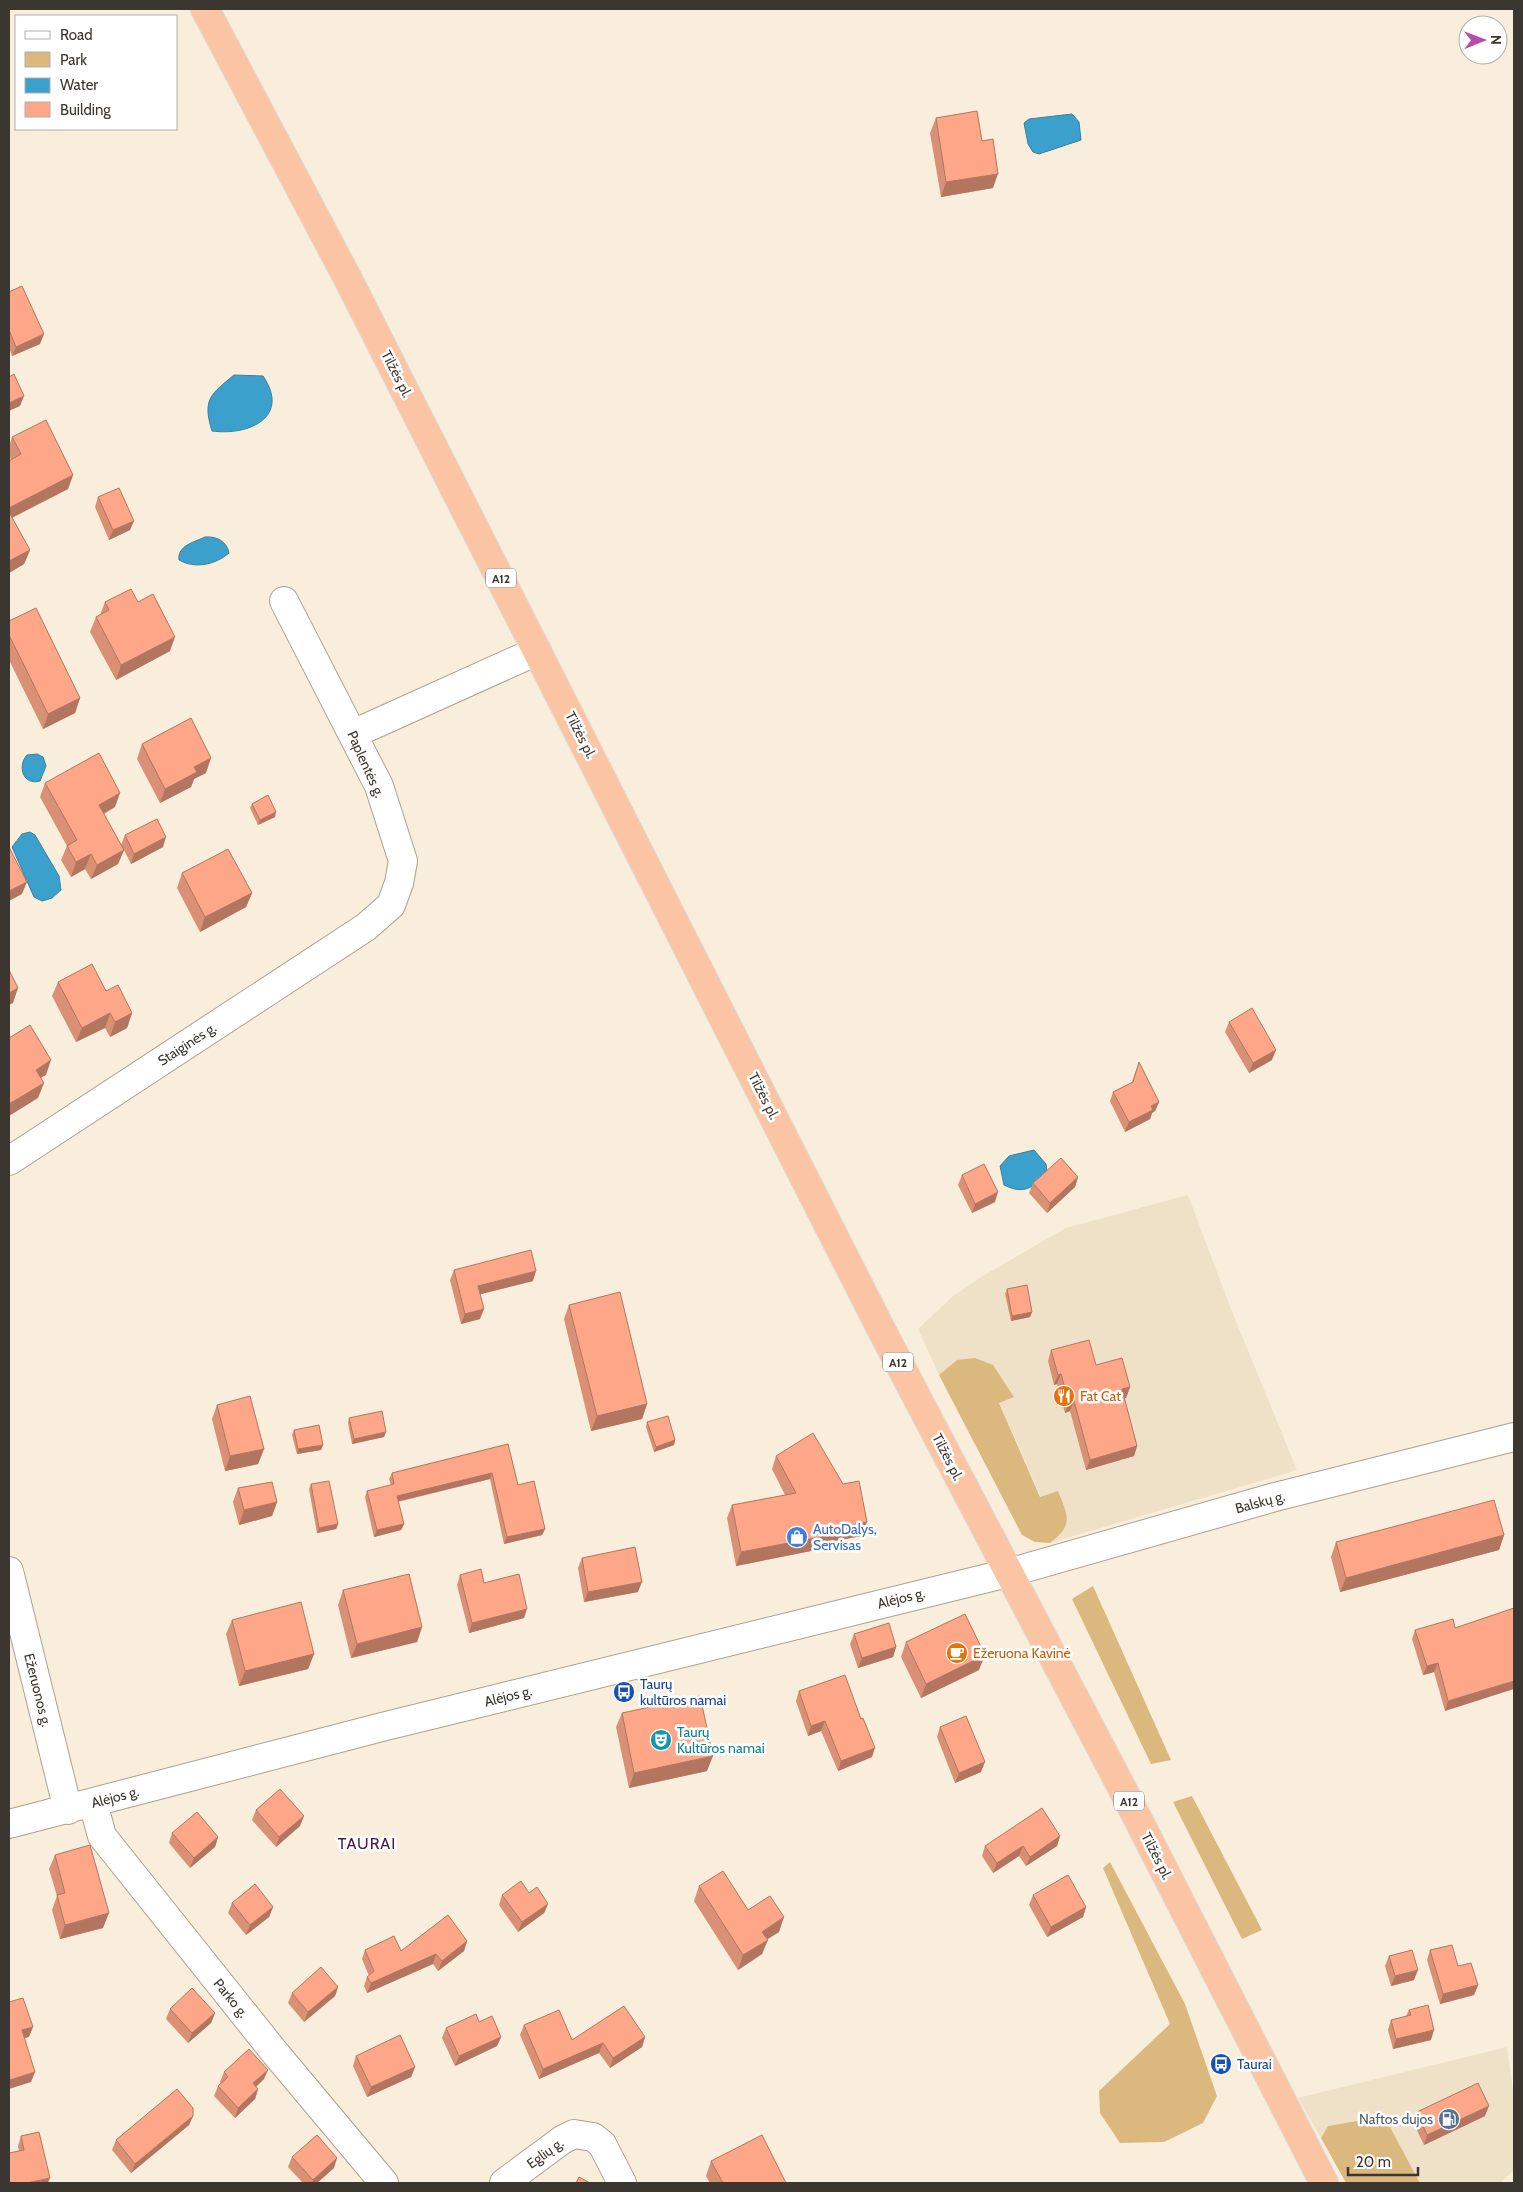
<svg xmlns="http://www.w3.org/2000/svg" width="1523" height="2192" viewBox="0 0 1523 2192" font-family="Cabin,sans-serif">
<style>
.built{fill:#efe1c8}
.green{fill:#dbb97e}
.water{fill:#3ca0cc;stroke:#3c809d}
.lines{fill:none;stroke-linecap:round;stroke-linejoin:round}
.minor-casing{stroke:#aba18f;stroke-width:30}
.highway-casing{stroke:#dcdbda;stroke-width:30}
.minor{stroke:#fff;stroke-width:28}
.highway{stroke:#fbc5a3;stroke-width:28}
.wall{fill:#da9075}
.shaded-wall{fill:#b2755f}
.building{fill:#fea788;stroke:#b2755f}
.labels{text-anchor:middle;dominant-baseline:central;stroke-width:5;stroke-linejoin:round;paint-order:stroke}
.shield{fill:#fff;stroke:#76726d;stroke-width:1}
.shield-label{font-size:12px;font-weight:bold;fill:#3b362f}
.street-label{font-size:14px;fill:#3b362f;stroke:#fff}
.food-label{font-size:14px;fill:#c56008;stroke:#fff;text-anchor:start}
.shop-label{font-size:14px;fill:#366cbe;stroke:#fff;text-anchor:start}
.transit-label{font-size:14px;fill:#164399;stroke:#fff;text-anchor:start}
.culture-label{font-size:14px;fill:#0d838f;stroke:#fff;text-anchor:start}
.service-label{font-size:14px;fill:#4e5e75;stroke:#fff;text-anchor:end}
.quarter-label{font-size:16px;letter-spacing:1px;fill:#4b1948;stroke:#fff}
</style>
<rect width="100%" height="100%" fill="#f9eedb"/>
<path class="built" d="M 1188,1195 L 1231,1309 L 1297,1470 L 1050,1543 L 1061,1534 L 1058,1491 L 1041,1497 L 999,1402 L 1013,1396 L 993,1365 L 957,1360 L 939,1375 L 918,1329 L 953,1296 L 981,1277 L 1066,1228 Z
M 1507,2047 L 1514,2098 L 1514,2170 L 1500,2183 L 1420,2183 L 1390,2127 L 1373,2118 L 1328,2126 L 1321,2138 L 1298,2098 Z"/>
<path class="green" d="M 975,1358 L 993,1365 L 1014,1397 L 999,1403 L 1040,1497 L 1058,1491 C 1068,1516 1074,1525 1050,1543 L 1035,1542 L 1022,1535 L 939,1375 L 957,1360 Z
M 1093,1586 L 1171,1760 L 1151,1764 L 1072,1599 Z
M 1192,1796 L 1262,1930 L 1242,1939 L 1173,1802 Z
M 1110,1862 L 1185,2004 L 1217,2096 L 1203,2123 L 1164,2142 L 1120,2143 L 1100,2113 L 1099,2091 L 1170,2024 L 1103,1868 Z
M 1374,2118 L 1390,2127 L 1420,2183 L 1346,2183 L 1321,2138 L 1328,2126 Z"/>
<path class="water" d="M 1072,114 L 1079,122 L 1081,140 L 1039,154 L 1033,152 L 1028,144 L 1024,123 L 1029,119 Z
M 234,375 L 263,376 C 291,417 249,436 212,431 C 202,399 211,394 234,375 Z
M 205,537 C 216,536 227,541 229,553 C 215,565 195,569 179,560 C 177,546 194,542 205,537 Z
M 37,754 L 43,757 L 46,766 L 40,781 C 23,786 17,766 27,755 Z
M 30,832 L 35,835 L 59,876 L 61,890 L 52,898 L 42,901 L 34,897 L 12,847 L 22,834 Z
M 1034,1150 L 1046,1164 L 1047,1173 C 1033,1188 1024,1195 1004,1185 L 1000,1166 L 1009,1156 Z"/>
<g class="lines">
<g class="minor-casing">
<path id="minor" d="M 353,734 L 537,651
M 9,1161 L 366,927 L 391,905 L 399,883 L 403,861 L 379,786 L 284,601
M 9,1571 L 68,1810
M 93,1803 L 102,1836 L 276,2054 L 384,2183
M 9,1824 L 382,1727 L 1008,1573 L 1275,1497 L 1514,1437
M 504,2183 L 562,2140 L 574,2134 L 593,2137 L 602,2144 L 622,2183"/>
</g>
<g class="highway-casing">
<path id="highway" d="M 205,9 L 348,279 L 881,1329 L 1123,1790 L 1324,2183"/>
</g>
<use href="#minor" class="minor"/>
<use href="#highway" class="highway"/>
</g>
<path class="wall" d="M 936,118 L 993,188 L 941,197 L 930,133 Z
M 9,292 L 40,344 L 12,356 L 9,348 Z
M 12,437 L 73,475 L 68,489 L 12,518 L 30,550 L 24,564 L 9,573 L 9,461 L 11,460 L 9,455 L 9,446 Z
M 98,497 L 130,530 L 109,540 L 95,507 Z
M 105,602 L 170,651 L 116,680 L 90,632 L 96,617 L 100,615 Z
M 9,621 L 80,698 L 75,713 L 43,729 L 9,660 Z
M 142,744 L 206,773 L 194,779 L 191,787 L 160,803 L 137,759 Z
M 45,783 L 115,807 L 104,814 L 121,845 L 125,835 L 163,847 L 131,864 L 124,850 L 118,864 L 91,879 L 85,869 L 71,877 L 61,860 L 67,846 L 40,797 Z
M 252,804 L 275,817 L 258,825 L 250,808 Z
M 182,873 L 252,893 L 246,907 L 200,932 L 177,888 Z
M 58,982 L 106,991 L 132,1013 L 127,1028 L 110,1037 L 105,1028 L 76,1042 L 52,996 Z
M 1229,1022 L 1272,1060 L 1249,1073 L 1225,1032 Z
M 1139,1062 L 1159,1102 L 1155,1111 L 1152,1113 L 1150,1119 L 1125,1132 L 1110,1101 L 1113,1092 L 1132,1082 Z
M 962,1175 L 995,1202 L 972,1213 L 958,1185 Z
M 1078,1177 L 1075,1187 L 1047,1213 L 1029,1193 L 1033,1183 Z
M 454,1270 L 533,1281 L 480,1294 L 480,1319 L 461,1324 L 450,1280 Z
M 1007,1289 L 1032,1312 L 1030,1317 L 1011,1321 L 1005,1294 Z
M 569,1305 L 647,1404 L 642,1419 L 591,1431 L 564,1319 Z
M 1051,1350 L 1096,1365 L 1130,1387 L 1126,1398 L 1124,1398 L 1137,1446 L 1134,1456 L 1086,1470 L 1070,1411 L 1065,1413 L 1057,1384 L 1054,1385 L 1048,1361 Z
M 217,1405 L 264,1449 L 258,1464 L 225,1471 L 212,1419 Z
M 349,1418 L 384,1437 L 352,1444 L 348,1423 Z
M 647,1422 L 675,1440 L 674,1445 L 654,1452 L 646,1427 Z
M 294,1430 L 323,1445 L 321,1450 L 297,1454 L 292,1435 Z
M 508,1444 L 518,1485 L 545,1529 L 542,1535 L 504,1544 L 490,1479 L 398,1502 L 404,1524 L 401,1530 L 374,1537 L 365,1497 L 367,1491 L 391,1485 L 389,1479 L 392,1473 Z
M 776,1456 L 862,1536 L 823,1543 L 821,1549 L 736,1566 L 727,1518 L 732,1505 L 785,1495 L 772,1469 Z
M 311,1484 L 338,1524 L 336,1529 L 317,1533 L 309,1489 Z
M 238,1488 L 277,1502 L 272,1516 L 239,1525 L 233,1502 Z
M 1504,1535 L 1499,1550 L 1340,1592 L 1331,1557 L 1336,1542 Z
M 582,1558 L 638,1592 L 584,1602 L 578,1568 Z
M 460,1575 L 484,1583 L 524,1618 L 469,1633 L 457,1585 Z
M 343,1590 L 422,1627 L 417,1642 L 351,1658 L 338,1605 Z
M 1514,1608 L 1445,1711 L 1434,1672 L 1423,1675 L 1412,1639 L 1415,1630 L 1455,1628 Z
M 232,1620 L 314,1654 L 308,1669 L 239,1686 L 226,1634 Z
M 854,1634 L 896,1647 L 893,1657 L 858,1668 L 850,1644 Z
M 906,1642 L 979,1670 L 921,1698 L 901,1657 Z
M 799,1691 L 872,1757 L 838,1771 L 821,1731 L 808,1736 L 796,1701 Z
M 622,1713 L 707,1771 L 629,1788 L 616,1727 Z
M 940,1727 L 981,1772 L 955,1783 L 937,1737 Z
M 256,1810 L 300,1826 L 276,1847 L 252,1820 Z
M 172,1833 L 218,1837 L 215,1847 L 190,1868 L 169,1843 Z
M 1060,1836 L 1057,1846 L 1026,1866 L 1019,1856 L 993,1873 L 982,1856 L 985,1846 Z
M 55,1855 L 103,1928 L 60,1939 L 52,1910 L 57,1896 L 49,1869 Z
M 699,1886 L 748,1910 L 779,1932 L 767,1939 L 762,1954 L 738,1970 L 694,1901 Z
M 529,1893 L 548,1904 L 544,1913 L 518,1932 L 499,1905 L 502,1895 Z
M 1033,1895 L 1086,1907 L 1083,1917 L 1047,1937 L 1029,1905 Z
M 232,1903 L 273,1907 L 269,1917 L 246,1935 L 228,1913 Z
M 467,1941 L 464,1951 L 438,1971 L 433,1964 L 367,1993 L 364,1986 L 367,1977 L 369,1976 L 362,1959 L 365,1950 L 401,1951 Z
M 1430,1950 L 1458,1966 L 1478,1985 L 1474,1995 L 1440,2004 L 1427,1960 Z
M 1389,1956 L 1414,1980 L 1391,1986 L 1385,1966 Z
M 338,1987 L 335,1996 L 304,2022 L 288,2003 L 292,1993 Z
M 170,2009 L 215,2013 L 211,2023 L 188,2043 L 166,2019 Z
M 1409,2010 L 1431,2040 L 1393,2049 L 1388,2030 L 1391,2020 L 1406,2016 Z
M 479,2022 L 501,2037 L 497,2046 L 455,2066 L 442,2038 L 446,2028 Z
M 524,2025 L 572,2040 L 645,2037 L 642,2047 L 610,2068 L 599,2053 L 539,2079 L 520,2035 Z
M 356,2056 L 415,2067 L 411,2077 L 367,2097 L 353,2066 Z
M 224,2072 L 264,2079 L 256,2087 L 258,2089 L 255,2099 L 235,2118 L 214,2096 L 218,2086 L 221,2083 L 220,2082 Z
M 1417,2112 L 1485,2116 L 1424,2145 L 1413,2122 Z
M 193,2116 L 189,2125 L 131,2173 L 112,2150 L 116,2140 Z
M 21,2136 L 50,2178 L 19,2151 L 18,2146 Z
M 292,2157 L 334,2168 L 317,2183 L 303,2183 L 288,2167 Z
M 711,2161 L 786,2183 L 710,2183 L 706,2176 Z"/>
<path class="shaded-wall" d="M 998,174 L 993,188 L 941,197 L 946,182 Z
M 44,334 L 40,344 L 12,356 L 16,347 Z
M 24,396 L 20,406 L 9,411 L 9,403 Z
M 73,475 L 68,489 L 9,519 L 9,508 Z
M 134,521 L 130,530 L 109,540 L 113,530 Z
M 30,550 L 24,564 L 9,573 L 9,561 Z
M 175,637 L 170,651 L 116,680 L 121,665 Z
M 80,698 L 75,713 L 43,729 L 48,714 Z
M 211,758 L 206,773 L 194,779 L 191,787 L 160,803 L 165,789 L 194,767 Z
M 120,793 L 115,807 L 93,819 L 99,805 Z
M 276,812 L 275,817 L 258,825 L 260,820 Z
M 166,837 L 163,847 L 131,864 L 134,854 Z
M 124,850 L 118,864 L 91,879 L 97,865 Z
M 91,854 L 85,869 L 71,877 L 76,862 Z
M 27,882 L 22,894 L 9,901 L 9,891 Z
M 252,893 L 246,907 L 200,932 L 205,917 Z
M 18,988 L 13,1003 L 9,1005 L 9,993 Z
M 110,1013 L 105,1028 L 76,1042 L 82,1028 Z
M 132,1013 L 127,1028 L 110,1037 L 115,1022 Z
M 1276,1050 L 1272,1060 L 1249,1073 L 1253,1063 Z
M 51,1060 L 46,1075 L 30,1084 L 36,1070 Z
M 44,1083 L 38,1098 L 9,1116 L 9,1104 Z
M 1159,1102 L 1155,1111 L 1152,1113 L 1150,1119 L 1125,1132 L 1129,1122 L 1151,1106 Z
M 1078,1177 L 1075,1187 L 1047,1213 L 1050,1203 Z
M 998,1192 L 995,1202 L 972,1213 L 975,1204 Z
M 536,1271 L 533,1281 L 474,1296 L 478,1286 Z
M 484,1309 L 480,1319 L 461,1324 L 465,1314 Z
M 1032,1312 L 1030,1317 L 1011,1321 L 1012,1316 Z
M 1061,1374 L 1057,1384 L 1054,1385 L 1058,1375 Z
M 1130,1387 L 1126,1398 L 1118,1400 L 1122,1389 Z
M 1074,1401 L 1070,1411 L 1065,1413 L 1069,1402 Z
M 647,1404 L 642,1419 L 591,1431 L 597,1416 Z
M 386,1432 L 384,1437 L 352,1444 L 354,1439 Z
M 675,1440 L 674,1445 L 654,1452 L 656,1447 Z
M 323,1445 L 321,1450 L 297,1454 L 298,1449 Z
M 1137,1446 L 1134,1456 L 1086,1470 L 1090,1460 Z
M 264,1449 L 258,1464 L 225,1471 L 230,1456 Z
M 492,1473 L 490,1479 L 395,1502 L 397,1496 Z
M 277,1502 L 272,1516 L 239,1525 L 244,1510 Z
M 867,1522 L 862,1536 L 823,1543 L 821,1549 L 736,1566 L 741,1552 L 824,1530 Z
M 338,1524 L 336,1529 L 317,1533 L 319,1528 Z
M 404,1524 L 401,1530 L 374,1537 L 377,1530 Z
M 545,1529 L 542,1535 L 504,1544 L 507,1537 Z
M 1504,1535 L 1499,1550 L 1340,1592 L 1346,1578 Z
M 642,1582 L 638,1592 L 584,1602 L 588,1592 Z
M 527,1609 L 524,1618 L 469,1633 L 472,1623 Z
M 422,1627 L 417,1642 L 351,1658 L 357,1644 Z
M 896,1647 L 893,1657 L 858,1668 L 862,1658 Z
M 314,1654 L 308,1669 L 239,1686 L 245,1671 Z
M 985,1655 L 979,1670 L 921,1698 L 926,1684 Z
M 1438,1663 L 1434,1672 L 1423,1675 L 1427,1666 Z
M 1514,1681 L 1514,1689 L 1445,1711 L 1448,1701 Z
M 825,1721 L 821,1731 L 808,1736 L 811,1726 Z
M 875,1748 L 872,1757 L 838,1771 L 841,1761 Z
M 713,1756 L 707,1771 L 629,1788 L 634,1773 Z
M 985,1762 L 981,1772 L 955,1783 L 959,1773 Z
M 304,1816 L 300,1826 L 276,1847 L 279,1837 Z
M 1060,1836 L 1057,1846 L 1026,1866 L 1030,1857 Z
M 218,1837 L 215,1847 L 190,1868 L 194,1858 Z
M 1023,1846 L 1019,1856 L 993,1873 L 997,1863 Z
M 548,1904 L 544,1913 L 518,1932 L 522,1922 Z
M 273,1907 L 269,1917 L 246,1935 L 250,1925 Z
M 1086,1907 L 1083,1917 L 1047,1937 L 1051,1927 Z
M 109,1913 L 103,1928 L 60,1939 L 65,1925 Z
M 784,1917 L 779,1932 L 757,1946 L 762,1932 Z
M 768,1940 L 762,1954 L 738,1970 L 743,1955 Z
M 467,1941 L 464,1951 L 438,1971 L 442,1961 Z
M 436,1954 L 433,1964 L 367,1993 L 371,1983 Z
M 1418,1970 L 1414,1980 L 1391,1986 L 1395,1976 Z
M 1478,1985 L 1474,1995 L 1440,2004 L 1443,1994 Z
M 338,1987 L 335,1996 L 304,2022 L 308,2012 Z
M 215,2013 L 211,2023 L 188,2043 L 192,2033 Z
M 33,2027 L 29,2037 L 18,2040 L 22,2030 Z
M 1434,2030 L 1431,2040 L 1393,2049 L 1396,2039 Z
M 501,2037 L 497,2046 L 455,2066 L 459,2056 Z
M 645,2037 L 642,2047 L 610,2068 L 613,2058 Z
M 603,2043 L 599,2053 L 539,2079 L 543,2069 Z
M 415,2067 L 411,2077 L 367,2097 L 371,2087 Z
M 268,2070 L 264,2079 L 249,2093 L 253,2083 Z
M 35,2072 L 31,2082 L 9,2089 L 9,2083 L 10,2080 Z
M 258,2089 L 255,2099 L 235,2118 L 238,2108 Z
M 1489,2106 L 1485,2116 L 1424,2145 L 1427,2135 Z
M 193,2116 L 189,2125 L 131,2173 L 135,2164 Z
M 337,2158 L 334,2168 L 317,2183 L 312,2183 L 313,2180 Z
M 50,2178 L 48,2183 L 27,2183 Z"/>
<path class="building" d="M 977,111 L 982,141 L 993,139 L 998,174 L 946,182 L 936,118 Z
M 22,286 L 44,334 L 16,347 L 9,330 L 9,292 Z
M 14,374 L 24,396 L 9,403 L 9,377 Z
M 46,420 L 73,475 L 9,508 L 9,461 L 21,454 L 12,437 Z
M 119,488 L 134,521 L 113,530 L 98,497 Z
M 9,512 L 30,550 L 9,561 Z
M 131,589 L 138,602 L 153,594 L 175,637 L 121,665 L 96,617 L 109,610 L 105,602 Z
M 36,608 L 80,698 L 48,714 L 9,635 L 9,621 Z
M 191,718 L 211,758 L 194,767 L 197,772 L 165,789 L 142,744 Z
M 99,753 L 120,793 L 99,805 L 124,850 L 97,865 L 91,854 L 76,862 L 67,846 L 77,840 L 45,783 Z
M 268,795 L 276,812 L 260,820 L 252,804 Z
M 157,819 L 166,837 L 134,854 L 125,835 Z
M 9,847 L 27,882 L 9,891 Z
M 228,849 L 252,893 L 205,917 L 182,873 Z
M 92,964 L 106,991 L 118,985 L 132,1013 L 115,1022 L 110,1013 L 82,1028 L 58,982 Z
M 9,970 L 18,988 L 9,993 Z
M 1252,1008 L 1276,1050 L 1253,1063 L 1229,1022 Z
M 30,1025 L 51,1060 L 36,1070 L 44,1083 L 9,1104 L 9,1038 Z
M 1139,1062 L 1159,1102 L 1151,1106 L 1153,1110 L 1129,1122 L 1113,1092 L 1133,1082 Z
M 1061,1158 L 1078,1177 L 1050,1203 L 1033,1183 Z
M 984,1164 L 998,1192 L 975,1204 L 962,1175 Z
M 531,1250 L 536,1271 L 478,1286 L 484,1309 L 465,1314 L 454,1270 Z
M 1027,1285 L 1032,1312 L 1012,1316 L 1007,1289 Z
M 620,1292 L 647,1404 L 597,1416 L 569,1305 Z
M 1089,1340 L 1096,1365 L 1122,1358 L 1130,1387 L 1122,1389 L 1137,1446 L 1090,1460 L 1074,1401 L 1069,1402 L 1061,1374 L 1058,1375 L 1051,1350 Z
M 250,1396 L 264,1449 L 230,1456 L 217,1405 Z
M 382,1411 L 386,1432 L 354,1439 L 349,1418 Z
M 668,1416 L 675,1440 L 656,1447 L 647,1422 Z
M 319,1425 L 323,1445 L 298,1449 L 294,1430 Z
M 813,1433 L 843,1484 L 859,1481 L 867,1522 L 824,1530 L 826,1536 L 741,1552 L 732,1505 L 796,1493 L 776,1456 Z
M 508,1444 L 518,1485 L 534,1481 L 545,1529 L 507,1537 L 492,1473 L 397,1496 L 404,1524 L 377,1530 L 367,1491 L 394,1484 L 392,1473 Z
M 329,1481 L 338,1524 L 319,1528 L 311,1484 Z
M 272,1482 L 277,1502 L 244,1510 L 238,1488 Z
M 1494,1500 L 1504,1535 L 1346,1578 L 1336,1542 Z
M 635,1547 L 642,1582 L 588,1592 L 582,1558 Z
M 481,1569 L 484,1583 L 519,1574 L 527,1609 L 472,1623 L 460,1575 Z
M 409,1574 L 422,1627 L 357,1644 L 343,1590 Z
M 301,1602 L 314,1654 L 245,1671 L 232,1620 Z
M 1514,1608 L 1514,1681 L 1448,1701 L 1438,1663 L 1427,1666 L 1415,1630 L 1453,1619 L 1455,1628 Z
M 965,1614 L 985,1655 L 926,1684 L 906,1642 Z
M 889,1623 L 896,1647 L 862,1658 L 854,1634 Z
M 845,1675 L 861,1719 L 863,1718 L 875,1748 L 841,1761 L 825,1721 L 811,1726 L 799,1691 Z
M 700,1696 L 713,1756 L 634,1773 L 622,1713 Z
M 966,1716 L 985,1762 L 959,1773 L 940,1727 Z
M 280,1789 L 304,1816 L 279,1837 L 256,1810 Z
M 1042,1808 L 1060,1836 L 1030,1857 L 1023,1846 L 997,1863 L 985,1846 Z
M 197,1812 L 218,1837 L 194,1858 L 172,1833 Z
M 90,1845 L 109,1913 L 65,1925 L 57,1895 L 65,1893 L 55,1855 Z
M 723,1871 L 748,1910 L 770,1896 L 784,1917 L 762,1932 L 768,1940 L 743,1955 L 699,1886 Z
M 1068,1875 L 1086,1907 L 1051,1927 L 1033,1895 Z
M 521,1881 L 529,1893 L 537,1887 L 548,1904 L 522,1922 L 502,1895 Z
M 255,1884 L 273,1907 L 250,1925 L 232,1903 Z
M 448,1915 L 467,1941 L 442,1961 L 436,1954 L 371,1983 L 367,1977 L 374,1971 L 365,1950 L 394,1936 L 401,1951 Z
M 1452,1945 L 1458,1966 L 1471,1963 L 1478,1985 L 1443,1994 L 1430,1950 Z
M 1412,1950 L 1418,1970 L 1395,1976 L 1389,1956 Z
M 321,1967 L 338,1987 L 308,2012 L 292,1993 Z
M 192,1988 L 215,2013 L 192,2033 L 170,2009 Z
M 23,1998 L 33,2027 L 22,2030 L 35,2072 L 10,2080 L 9,2077 L 9,2002 Z
M 1428,2005 L 1434,2030 L 1396,2039 L 1391,2020 L 1411,2015 L 1409,2010 Z
M 624,2006 L 645,2037 L 613,2058 L 603,2043 L 543,2069 L 524,2025 L 559,2010 L 572,2040 Z
M 476,2014 L 479,2022 L 492,2016 L 501,2037 L 459,2056 L 446,2028 Z
M 400,2035 L 415,2067 L 371,2087 L 356,2056 Z
M 249,2049 L 268,2070 L 253,2083 L 258,2089 L 238,2108 L 218,2086 L 228,2077 L 224,2072 Z
M 1478,2083 L 1489,2106 L 1427,2135 L 1417,2112 Z
M 177,2089 L 193,2108 L 193,2116 L 135,2164 L 116,2140 Z
M 39,2132 L 50,2178 L 27,2183 L 9,2183 L 9,2153 L 24,2150 L 21,2136 Z
M 317,2135 L 337,2158 L 313,2180 L 292,2157 Z
M 762,2135 L 786,2183 L 723,2183 L 711,2161 Z
M 579,2177 L 590,2183 L 576,2183 Z"/>
<defs>
<g id="restaurant-disc" transform="scale(1.125)"><circle r="9.5" fill="#e8710a" stroke="#fff"/><path d="M-5-6h1v4h1v-4h1v4h1v-4h1v5L-1.5 .5V6h-2V.5L-5-1ZM5-6V6H3V1.5H1.5Q1.5-4 5-6Z" fill="#fff"/></g>
<g id="shop-disc" transform="scale(1.125)"><circle r="9.5" fill="#3f7fe0" stroke="#fff"/><path d="M-5-2.5h2.3a2.7 3.5 0 0 1 5.4 0H5L5.5 6h-11ZM-1.5-2.5h3a1.5 2.3 0 0 0-3 0Z" fill="#fff"/></g>
<g id="cafe-disc" transform="scale(1.125)"><circle r="9.5" fill="#e8710a" stroke="#fff"/><path d="M-5.5-4.5H6V0H3Q3 3.5 0 3.5H-2.5Q-5.5 3.5-5.5 0ZM3-3.2v2h1.7v-2ZM-6 4.5H4V6H-6Z" fill="#fff"/></g>
<g id="bus-disc" transform="scale(1.125)"><circle r="9.5" fill="#1a4fb4" stroke="#fff"/><path d="M-5-6H5V4H4V6H2V4H-2V6H-4V4H-5ZM-3.5-4V0h7V-4ZM-3.5 1.2v1.5H-2V1.2ZM2 1.2v1.5H3.5V1.2Z" fill="#fff"/></g>
<g id="theatre-disc" transform="scale(1.125)"><circle r="9.5" fill="#0f9aa8" stroke="#fff"/><path d="M-5-5.5Q0-4 5-5.5V0Q5 5 0 6Q-5 5-5 0ZM-3.3-2.5H-1v1.5H-3.3ZM1-2.5H3.3v1.5H1ZM-2.8 1Q0 5.5 2.8 1Z" fill="#fff"/></g>
<g id="fuel-disc" transform="scale(1.125)"><circle r="9.5" fill="#5c6f8a" stroke="#fff"/><path d="M-5.5-6h7V0h2V4h1.3V-2.5L3-4.5l.8-.8L6-3V5H2.5V1h-1V6h-7ZM-4.2-4.7v3.2H.2V-4.7Z" fill="#fff"/></g>
</defs>
<g fill-rule="evenodd">
<use href="#restaurant-disc" x="1064" y="1396"/>
<use href="#shop-disc" x="797" y="1537"/>
<use href="#cafe-disc" x="957" y="1653"/>
<use href="#bus-disc" x="624" y="1692"/>
<use href="#theatre-disc" x="661" y="1740"/>
<use href="#bus-disc" x="1221" y="2064"/>
<use href="#fuel-disc" x="1449" y="2119"/>
</g>
<g class="labels">
<g class="shield">
<rect x="486" y="568.5" width="30" height="19" rx="4"/>
<rect x="883" y="1352.5" width="30" height="19" rx="4"/>
<rect x="1114" y="1791.5" width="30" height="19" rx="4"/>
</g>
<g class="shield-label">
<text x="501" y="578">A12</text>
<text x="898" y="1362">A12</text>
<text x="1129" y="1801">A12</text>
</g>
<g class="street-label">
<text transform="translate(397 374) rotate(63)">Tilžės pl.</text>
<text transform="translate(581 735) rotate(63)">Tilžės pl.</text>
<text transform="translate(366 764) rotate(66)">Paplentės g.</text>
<text transform="translate(187 1044) rotate(-33)">Staiginės g.</text>
<text transform="translate(764 1096) rotate(63)">Tilžės pl.</text>
<text transform="translate(948 1457) rotate(63)">Tilžės pl.</text>
<text transform="translate(1260 1502) rotate(-15)">Balskų g.</text>
<text transform="translate(901 1598) rotate(-14)">Alėjos g.</text>
<text transform="translate(38 1690) rotate(76)">Ežeruonos g.</text>
<text transform="translate(508 1696) rotate(-14)">Alėjos g.</text>
<text transform="translate(115 1797) rotate(-15)">Alėjos g.</text>
<text transform="translate(1157 1856) rotate(63)">Tilžės pl.</text>
<text transform="translate(231 1998) rotate(51)">Parko g.</text>
<text transform="translate(545 2153) rotate(-36)">Eglių g.</text>
</g>
<g class="food-label">
<text x="1080" y="1396">Fat Cat</text>
<text x="973" y="1653">Ežeruona Kavinė</text>
</g>
<g class="shop-label">
<text x="813" y="1529">AutoDalys,<tspan x="813" dy="16">Servisas</tspan></text>
</g>
<g class="transit-label">
<text x="640" y="1684">Taurų<tspan x="640" dy="16">kultūros namai</tspan></text>
<text x="1237" y="2064">Taurai</text>
</g>
<g class="culture-label">
<text x="677" y="1732">Taurų<tspan x="677" dy="16">Kultūros namai</tspan></text>
</g>
<g class="service-label">
<text x="1433" y="2119">Naftos dujos</text>
</g>
<g class="quarter-label">
<text x="367" y="1843">TAURAI</text>
</g>
</g>
<rect width="1523" height="2192" fill="none" stroke="#3b362f" stroke-width="20"/>
<rect x="15" y="15" width="162" height="115" fill="#ffffff" stroke="#b1afac"/>
<rect x="25" y="31" width="25" height="8" fill="#ffffff" stroke="#b1afac"/>
<text x="60" y="40" font-size="15" fill="#3b362f">Road</text>
<rect x="25" y="52" width="25" height="15" fill="#dbb97e" stroke="#b1afac"/>
<text x="60" y="65" font-size="15" fill="#3b362f">Park</text>
<rect x="25" y="78" width="25" height="15" fill="#3ca0cc" stroke="#b1afac"/>
<text x="60" y="90" font-size="15" fill="#3b362f">Water</text>
<rect x="25" y="102" width="25" height="15" fill="#fea788" stroke="#b1afac"/>
<text x="60" y="115" font-size="15" fill="#3b362f">Building</text>
<g transform="translate(1483 40) rotate(89)"><circle r="24" fill="#ffffff" stroke="#b1afac"/>
<path d="M0-4L9 19L0 12L-9 19Z" fill="#b54bad"/>
<text y="-8" font-size="14" font-weight="bold" text-anchor="middle" fill="#3b362f">N</text>
</g>
<path d="M1348 2167v8h70v-8" fill="none" stroke="#3b362f" stroke-width="2.5"/>
<text x="1356" y="2167" font-size="15" fill="#3b362f" stroke="#ffffff" stroke-width="4" paint-order="stroke">20 m</text>
</svg>
